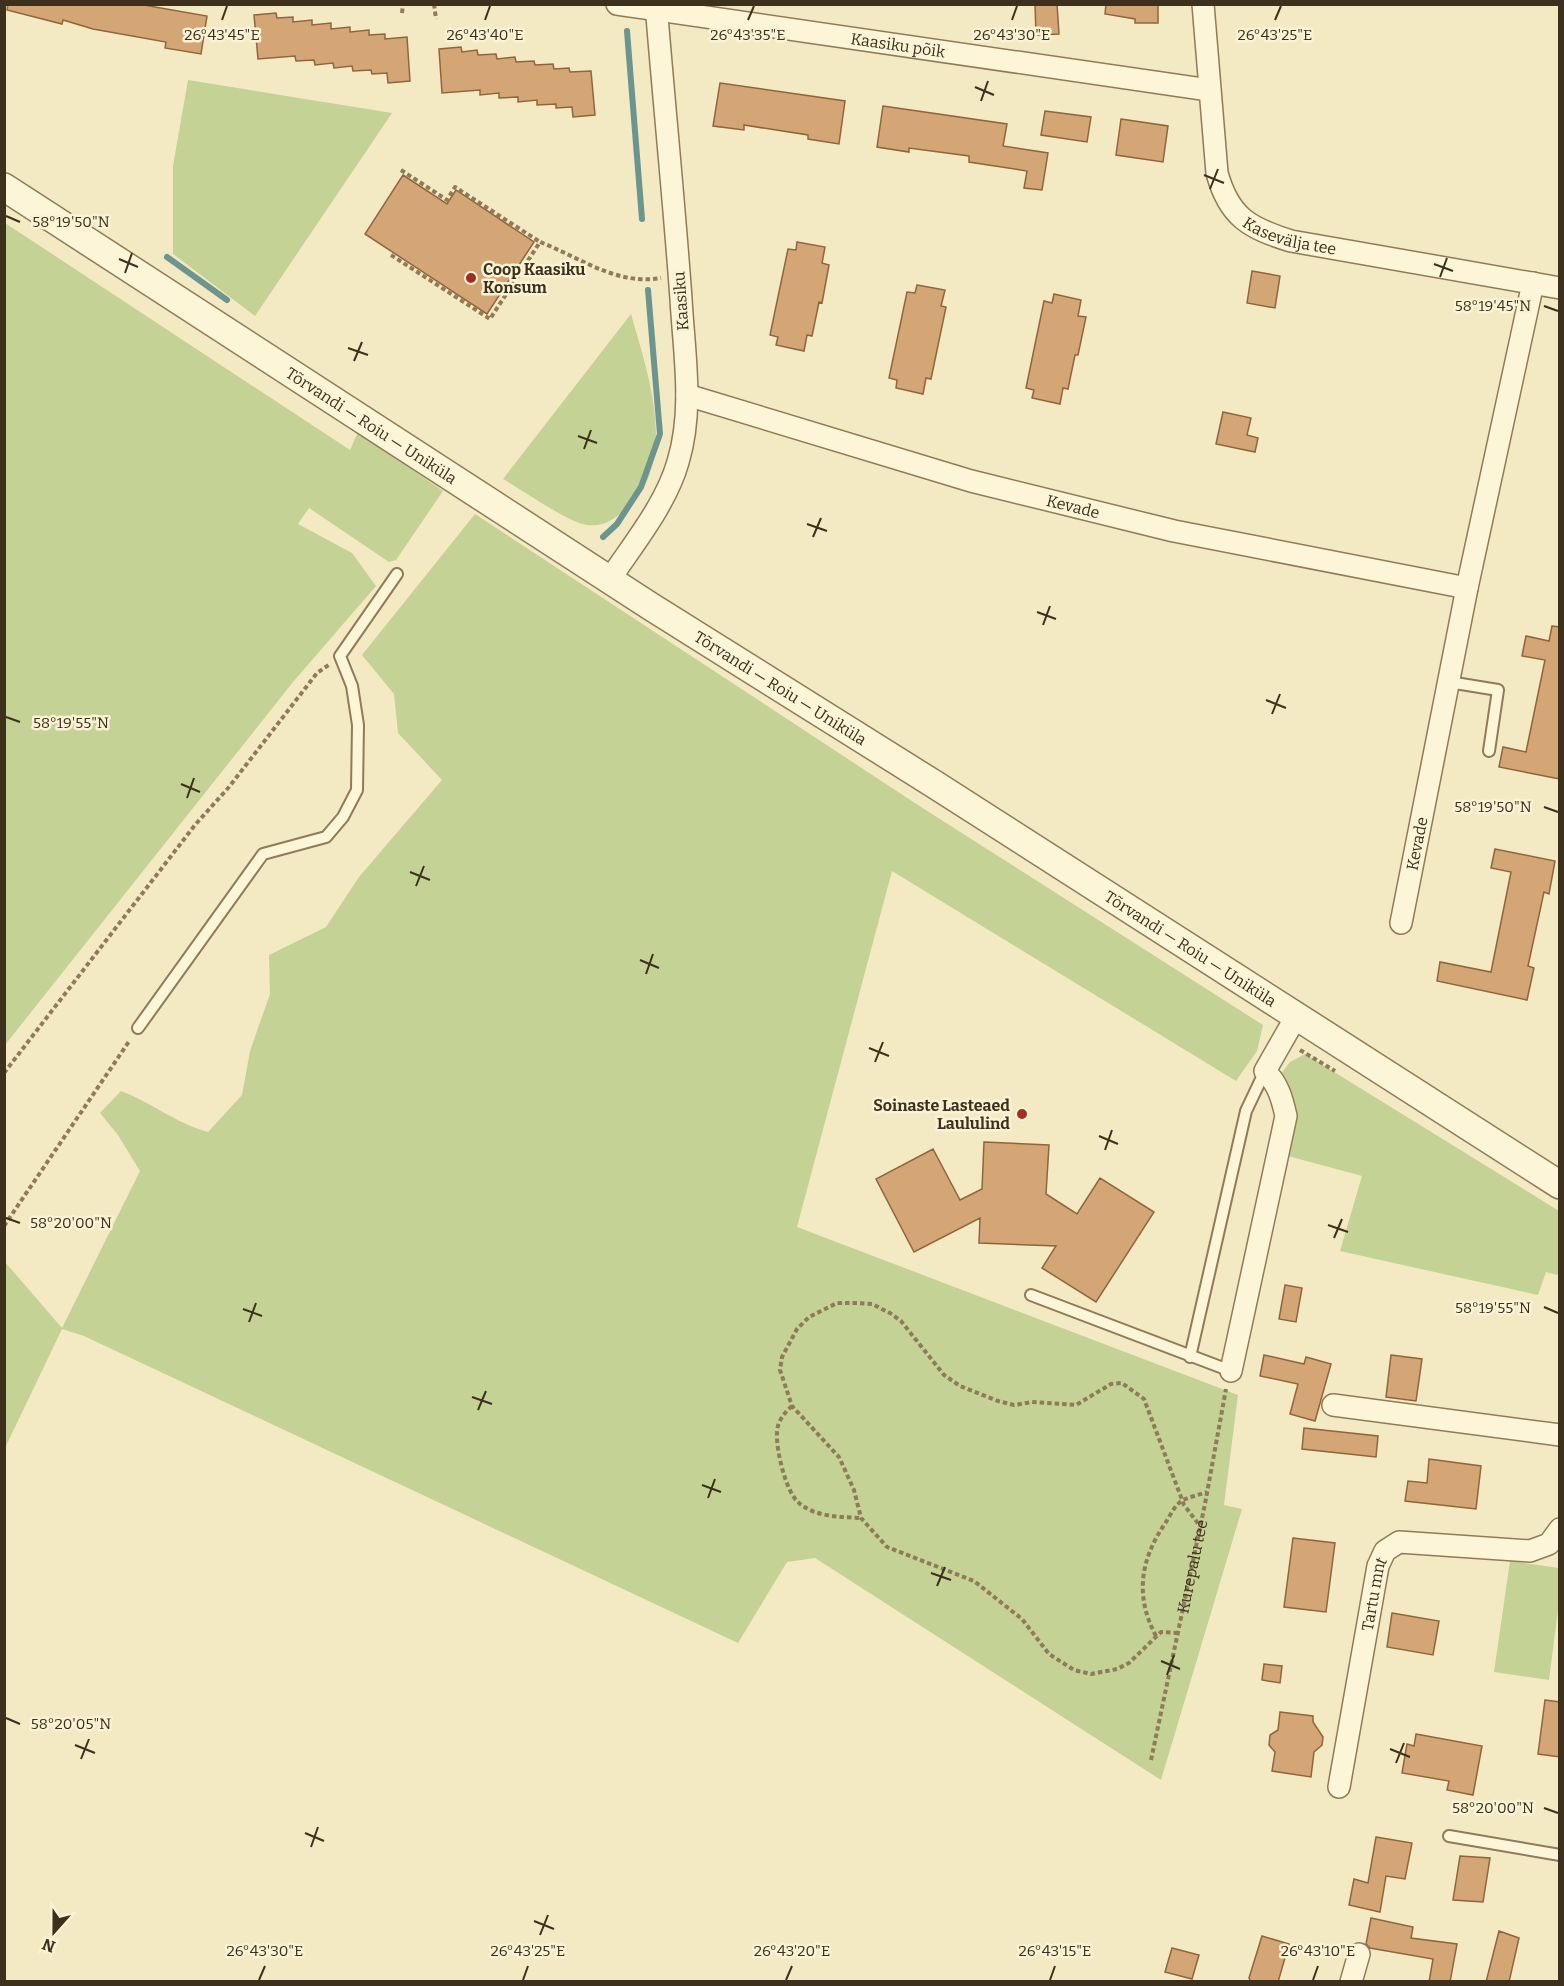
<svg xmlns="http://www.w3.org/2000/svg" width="1564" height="1986" viewBox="0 0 1564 1986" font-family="Bitter,serif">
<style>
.green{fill:#c5d295}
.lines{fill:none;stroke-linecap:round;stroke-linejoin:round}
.stream{stroke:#6b958e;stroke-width:6}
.building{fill:#d4a675;stroke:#91653b;stroke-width:1.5}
.service-casing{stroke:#8f7b57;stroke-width:14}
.minor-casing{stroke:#8f7b57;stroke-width:24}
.tertiary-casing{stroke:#8f7b57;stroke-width:30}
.path{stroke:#8f7b57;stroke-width:4;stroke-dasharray:4.5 3;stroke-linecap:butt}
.service{stroke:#fcf5d7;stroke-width:10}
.minor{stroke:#fcf5d7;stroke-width:21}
.tertiary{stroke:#fcf5d7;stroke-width:27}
.ticks{fill:none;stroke:#3d301d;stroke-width:2}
.poi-dot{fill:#a42d21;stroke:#f9f2d4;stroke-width:2}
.labels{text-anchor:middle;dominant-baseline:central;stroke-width:5;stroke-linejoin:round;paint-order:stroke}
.street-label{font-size:16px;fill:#3d301d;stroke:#f9f2d4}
.poi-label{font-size:16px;font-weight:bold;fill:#3d301d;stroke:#f9f2d4;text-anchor:start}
.ticks-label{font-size:15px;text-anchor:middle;fill:#3d301d;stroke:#f9f2d4;stroke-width:5;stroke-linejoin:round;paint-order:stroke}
</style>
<rect width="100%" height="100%" fill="#f3e9c3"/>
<path class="green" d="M 188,80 L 392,113 L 255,316 L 173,254 L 173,166 Z
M 5,223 L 350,450 L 358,432 L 443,491 L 396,560 L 389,562 L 309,508 L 298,524 L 352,553 L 376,586 L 293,682 L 5,1045 Z
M 631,314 C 647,371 680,461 627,508 C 615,519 604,527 587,525 C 569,523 521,489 503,479 Z
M 475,514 L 921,807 L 1263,1025 L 1257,1051 L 1236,1081 L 892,871 L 797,1227 L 1238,1395 L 1224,1505 L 1242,1509 L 1161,1780 L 815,1558 L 787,1562 L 738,1643 L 84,1336 L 62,1329 L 5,1448 L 5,1262 L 62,1328 L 140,1171 L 118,1135 L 100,1113 L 121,1091 C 152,1103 176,1123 208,1132 L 242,1095 L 250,1051 L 270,994 L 269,955 L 326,927 L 359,877 L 442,780 L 398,733 L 394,694 L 362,655 Z
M 1305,1054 L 1559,1211 L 1560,1271 L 1557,1275 L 1546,1272 L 1538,1295 L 1340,1251 L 1362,1176 L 1288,1156 L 1280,1075 L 1290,1062 Z
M 1510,1561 L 1559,1568 L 1559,1603 L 1549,1680 L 1494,1672 Z"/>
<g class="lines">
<path class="stream" d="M 627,31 L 642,219
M 167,257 L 227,300
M 603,537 L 617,524 L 641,487 L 660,434 L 648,290"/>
</g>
<path class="building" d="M 8,4 L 138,4 L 207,16 L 201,54 L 165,48 L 166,42 L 93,29 L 63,20 L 62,24 L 7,10 Z
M 1035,4 L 1057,4 L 1059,34 L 1036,35 Z
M 1106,4 L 1158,4 L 1158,23 L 1135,23 L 1135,19 L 1105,14 Z
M 276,13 L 277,18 L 293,17 L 293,22 L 312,20 L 312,25 L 331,23 L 331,29 L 350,27 L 350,32 L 369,30 L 369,35 L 385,34 L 385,39 L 407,37 L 410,81 L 388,83 L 387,73 L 372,74 L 371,70 L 353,71 L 352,66 L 334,68 L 333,63 L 315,65 L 314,60 L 296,61 L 295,56 L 258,59 L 254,15 Z
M 461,47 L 462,52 L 477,50 L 478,55 L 496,54 L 497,59 L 515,57 L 516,62 L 534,61 L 535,65 L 553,64 L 554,69 L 569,68 L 570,72 L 591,71 L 595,115 L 573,117 L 572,107 L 556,108 L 556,104 L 537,105 L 537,100 L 518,102 L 518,97 L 499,98 L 499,93 L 480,95 L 480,90 L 442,93 L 439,49 Z
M 720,83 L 845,101 L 839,144 L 808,139 L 808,135 L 744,125 L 744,130 L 713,126 Z
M 883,106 L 1007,124 L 1003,146 L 1048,153 L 1042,190 L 1024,188 L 1027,171 L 969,162 L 969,156 L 909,148 L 909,152 L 877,147 Z
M 1045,111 L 1091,117 L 1087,142 L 1041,135 Z
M 1121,119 L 1168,126 L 1163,162 L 1116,155 Z
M 403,175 L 447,204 L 456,190 L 534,242 L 487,314 L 365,234 Z
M 797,242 L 825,247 L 822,263 L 829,265 L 822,303 L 819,302 L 812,336 L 807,335 L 804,351 L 776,345 L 778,337 L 770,335 L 788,249 L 796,250 Z
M 1252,271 L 1280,276 L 1275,308 L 1247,303 Z
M 917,285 L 945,290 L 941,306 L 946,307 L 931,379 L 926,378 L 923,394 L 896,388 L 897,380 L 889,378 L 907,292 L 915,293 Z
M 1054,294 L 1081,300 L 1078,316 L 1086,317 L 1078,355 L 1075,355 L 1068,389 L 1063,388 L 1060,404 L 1032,398 L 1034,390 L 1026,388 L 1044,301 L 1052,303 Z
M 1223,412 L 1251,418 L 1247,435 L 1258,438 L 1255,452 L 1216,444 Z
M 1552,626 L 1560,627 L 1560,779 L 1499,767 L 1503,747 L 1526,752 L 1545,660 L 1522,656 L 1526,636 L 1549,641 Z
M 1495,849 L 1555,861 L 1549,894 L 1544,892 L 1528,966 L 1534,968 L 1527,1000 L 1437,981 L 1440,962 L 1491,972 L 1511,872 L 1491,868 Z
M 984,1142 L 1049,1145 L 1046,1194 L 1077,1214 L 1100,1178 L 1154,1212 L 1096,1302 L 1042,1268 L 1056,1246 L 979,1243 L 980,1218 L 914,1252 L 876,1179 L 933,1149 L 960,1200 L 982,1189 Z
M 1285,1285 L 1302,1288 L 1296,1322 L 1279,1319 Z
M 1264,1355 L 1304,1364 L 1306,1357 L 1331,1364 L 1315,1421 L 1290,1414 L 1298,1384 L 1260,1376 Z
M 1391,1355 L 1422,1359 L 1416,1401 L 1386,1397 Z
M 1304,1428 L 1378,1436 L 1376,1457 L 1302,1449 Z
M 1429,1459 L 1481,1466 L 1476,1509 L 1405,1501 L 1408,1481 L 1427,1483 Z
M 1293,1538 L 1335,1543 L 1326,1612 L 1284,1607 Z
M 1392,1613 L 1439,1621 L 1433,1655 L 1387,1647 Z
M 1264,1664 L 1282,1666 L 1280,1683 L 1262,1680 Z
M 1545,1700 L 1560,1702 L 1560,1757 L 1538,1754 Z
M 1280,1712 L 1313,1716 L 1313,1722 L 1323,1737 L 1322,1745 L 1314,1752 L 1311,1777 L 1272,1771 L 1275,1752 L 1269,1745 L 1270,1735 L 1278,1730 Z
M 1416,1734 L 1482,1746 L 1473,1795 L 1447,1790 L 1449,1781 L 1402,1773 L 1407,1744 L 1414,1746 Z
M 1376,1837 L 1412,1843 L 1405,1879 L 1386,1876 L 1380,1912 L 1349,1905 L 1354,1879 L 1368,1883 Z
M 1460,1856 L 1490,1858 L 1483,1902 L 1453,1900 Z
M 1371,1918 L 1413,1927 L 1411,1938 L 1457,1944 L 1450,1982 L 1429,1982 L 1433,1959 L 1370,1948 L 1366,1944 Z
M 1499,1931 L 1519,1938 L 1509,1982 L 1486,1982 Z
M 1262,1936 L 1289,1944 L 1278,1982 L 1251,1982 L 1249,1978 Z
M 1172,1948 L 1199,1955 L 1192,1979 L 1165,1972 Z"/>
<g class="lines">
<g class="service-casing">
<path id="service" d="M 1449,682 L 1498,690 L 1489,751
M 138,1028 L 263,854 L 326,837 L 343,817 L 357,790 L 358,725 L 352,686 L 340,656 L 397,574
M 1031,1295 L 1231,1371
M 1190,1357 L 1246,1111 L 1265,1071
M 1449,1836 L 1560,1855"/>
</g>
<g class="minor-casing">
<g id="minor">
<path id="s2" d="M 617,4 L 1209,90"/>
<path id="s3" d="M 1203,4 L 1217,173 C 1229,217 1249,228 1291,241 L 1560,288"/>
<path id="s4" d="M 687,395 L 971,481 L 1174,531 L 1467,588"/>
<path d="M 610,579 C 634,543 666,504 678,462 C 694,409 684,353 681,299 C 674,201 664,103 656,4"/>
<path id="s5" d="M 1401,923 L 1467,588 L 1533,283"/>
<path d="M 1231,1371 L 1286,1116 C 1282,1098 1278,1084 1265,1071 L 1297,1015"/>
<path d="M 1333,1405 L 1560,1435"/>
<path id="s6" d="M 1339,1787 L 1378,1566 L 1385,1551 L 1399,1542 L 1530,1551 L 1549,1544 L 1560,1529"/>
<path d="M 1351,1982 L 1359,1954"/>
</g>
</g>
<g class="tertiary-casing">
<g id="tertiary">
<path id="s7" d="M 4,187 L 650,606 L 934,784 L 1560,1185"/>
</g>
</g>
<g class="path">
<path d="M 434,4 L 436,19"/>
<path d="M 402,13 L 403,4"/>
<path d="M 401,170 L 447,200 L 455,187 L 540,242"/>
<path d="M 391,255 L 490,319 L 540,242 C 579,257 617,286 661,278"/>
<path d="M 1300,1050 L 1335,1071"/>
<path d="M 4,1073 L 195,825 L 229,787 L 317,673 L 330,664"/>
<path d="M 4,1226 L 130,1040"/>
<path d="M 792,1406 C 784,1413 777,1422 777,1433 C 776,1450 786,1493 799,1503 C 815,1517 841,1517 861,1518"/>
<path d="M 1178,1633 L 1161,1632 L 1129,1663 L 1117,1669 L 1091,1674 L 1074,1670 L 1049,1654 L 1022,1619 L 974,1581 L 887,1547 L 861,1518 L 854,1490 L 839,1457 L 792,1406 L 780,1370 L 782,1357 L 789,1344 L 797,1329 L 809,1317 L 837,1303 L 857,1303 L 872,1304 L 890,1313 L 901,1321 L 944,1375 L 960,1386 L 998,1401 L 1014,1405 L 1032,1402 L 1076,1405 L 1111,1384 L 1122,1383 L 1144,1399 L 1184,1505 L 1200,1526"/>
<path d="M 1156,1636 C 1135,1597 1140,1561 1164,1525 C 1169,1518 1173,1508 1180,1502 C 1187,1497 1199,1495 1207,1492"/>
<path id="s1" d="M 1151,1760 L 1205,1504 L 1226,1389"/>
</g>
<use href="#service" class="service"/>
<use href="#minor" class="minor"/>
<use href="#tertiary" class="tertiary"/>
</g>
<path class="ticks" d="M 222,20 L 227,6M 485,20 L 490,6M 748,20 L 754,6M 1012,20 L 1017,6M 1275,20 L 1281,6M 975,87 L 994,95M 981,101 L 988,81M 1204,175 L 1224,183M 1210,189 L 1218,169M 6,216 L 20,222M 119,259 L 138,267M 1434,264 L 1453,271M 125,273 L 132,253M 1440,277 L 1447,258M 1544,306 L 1558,311M 348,348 L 368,355M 354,361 L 362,342M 578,436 L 597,443M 584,449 L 591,430M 807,524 L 827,531M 813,537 L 821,518M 1037,612 L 1056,619M 1043,625 L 1050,606M 1266,700 L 1286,708M 1272,714 L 1280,694M 6,717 L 20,722M 181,784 L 200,792M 187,798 L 194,778M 1544,807 L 1558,812M 410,872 L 430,880M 416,886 L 424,866M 640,960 L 659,968M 646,974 L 653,954M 869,1048 L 889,1056M 875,1062 L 883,1042M 1099,1136 L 1118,1144M 1105,1150 L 1112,1130M 6,1218 L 20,1223M 1328,1225 L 1348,1232M 1334,1238 L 1342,1219M 1544,1307 L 1558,1313M 243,1309 L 262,1316M 249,1322 L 256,1303M 472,1397 L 492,1404M 478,1410 L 486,1391M 702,1485 L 721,1492M 708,1498 L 715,1479M 931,1573 L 951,1580M 937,1586 L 945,1567M 1161,1661 L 1180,1669M 1167,1675 L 1174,1655M 6,1718 L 20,1724M 75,1745 L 95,1753M 1390,1749 L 1410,1757M 81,1759 L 89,1739M 1396,1763 L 1404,1743M 1544,1808 L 1558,1813M 305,1833 L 324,1841M 311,1847 L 318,1827M 534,1921 L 554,1929M 540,1935 L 548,1915M 259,1980 L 265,1966M 523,1980 L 528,1966M 786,1980 L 792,1966M 1050,1980 L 1055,1966M 1313,1980 L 1318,1966"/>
<g class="poi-dot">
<circle cx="471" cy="278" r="6"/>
<circle cx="1022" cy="1114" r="6"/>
</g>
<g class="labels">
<g class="street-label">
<text stroke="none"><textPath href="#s2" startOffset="284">Kaasiku põik</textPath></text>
<text stroke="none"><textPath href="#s3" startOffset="274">Kasevälja tee</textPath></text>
<text transform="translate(681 301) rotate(-94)">Kaasiku</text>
<text stroke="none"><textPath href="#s7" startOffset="438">Tõrvandi — Roiu — Uniküla</textPath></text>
<text stroke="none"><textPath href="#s4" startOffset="402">Kevade</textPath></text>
<text stroke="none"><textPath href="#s7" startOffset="924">Tõrvandi — Roiu — Uniküla</textPath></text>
<text stroke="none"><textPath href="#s5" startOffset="81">Kevade</textPath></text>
<text stroke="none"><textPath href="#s7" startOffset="1410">Tõrvandi — Roiu — Uniküla</textPath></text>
<text stroke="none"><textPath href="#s1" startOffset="198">Kurepalu tee</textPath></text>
<text stroke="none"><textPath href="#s6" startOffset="196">Tartu mnt</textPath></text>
</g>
<g class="poi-label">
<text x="483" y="269">Coop Kaasiku<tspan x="483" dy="18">Konsum</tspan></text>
<text x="1010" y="1105" text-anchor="end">Soinaste Lasteaed<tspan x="1010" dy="18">Laululind</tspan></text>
</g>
</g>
<g class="ticks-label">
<text x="222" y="40">26°43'45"E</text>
<text x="485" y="40">26°43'40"E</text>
<text x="748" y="40">26°43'35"E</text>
<text x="1012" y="40">26°43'30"E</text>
<text x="1275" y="40">26°43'25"E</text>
<text x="71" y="227">58°19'50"N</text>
<text x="1493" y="311">58°19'45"N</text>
<text x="71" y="728">58°19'55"N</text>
<text x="1493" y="812">58°19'50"N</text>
<text x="71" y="1228">58°20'00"N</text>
<text x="1493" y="1313">58°19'55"N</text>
<text x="71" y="1729">58°20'05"N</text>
<text x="1493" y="1813">58°20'00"N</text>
<text x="265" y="1956">26°43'30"E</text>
<text x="528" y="1956">26°43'25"E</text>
<text x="792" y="1956">26°43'20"E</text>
<text x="1055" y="1956">26°43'15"E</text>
<text x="1318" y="1956">26°43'10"E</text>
</g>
<rect width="1564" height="1986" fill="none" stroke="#3d301d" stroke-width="12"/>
<g transform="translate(54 1932) rotate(201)" stroke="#f9f2d4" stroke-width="4.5" paint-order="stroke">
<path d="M0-4.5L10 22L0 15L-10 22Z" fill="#3d301d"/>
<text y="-9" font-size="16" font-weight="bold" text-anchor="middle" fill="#3d301d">N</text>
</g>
</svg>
